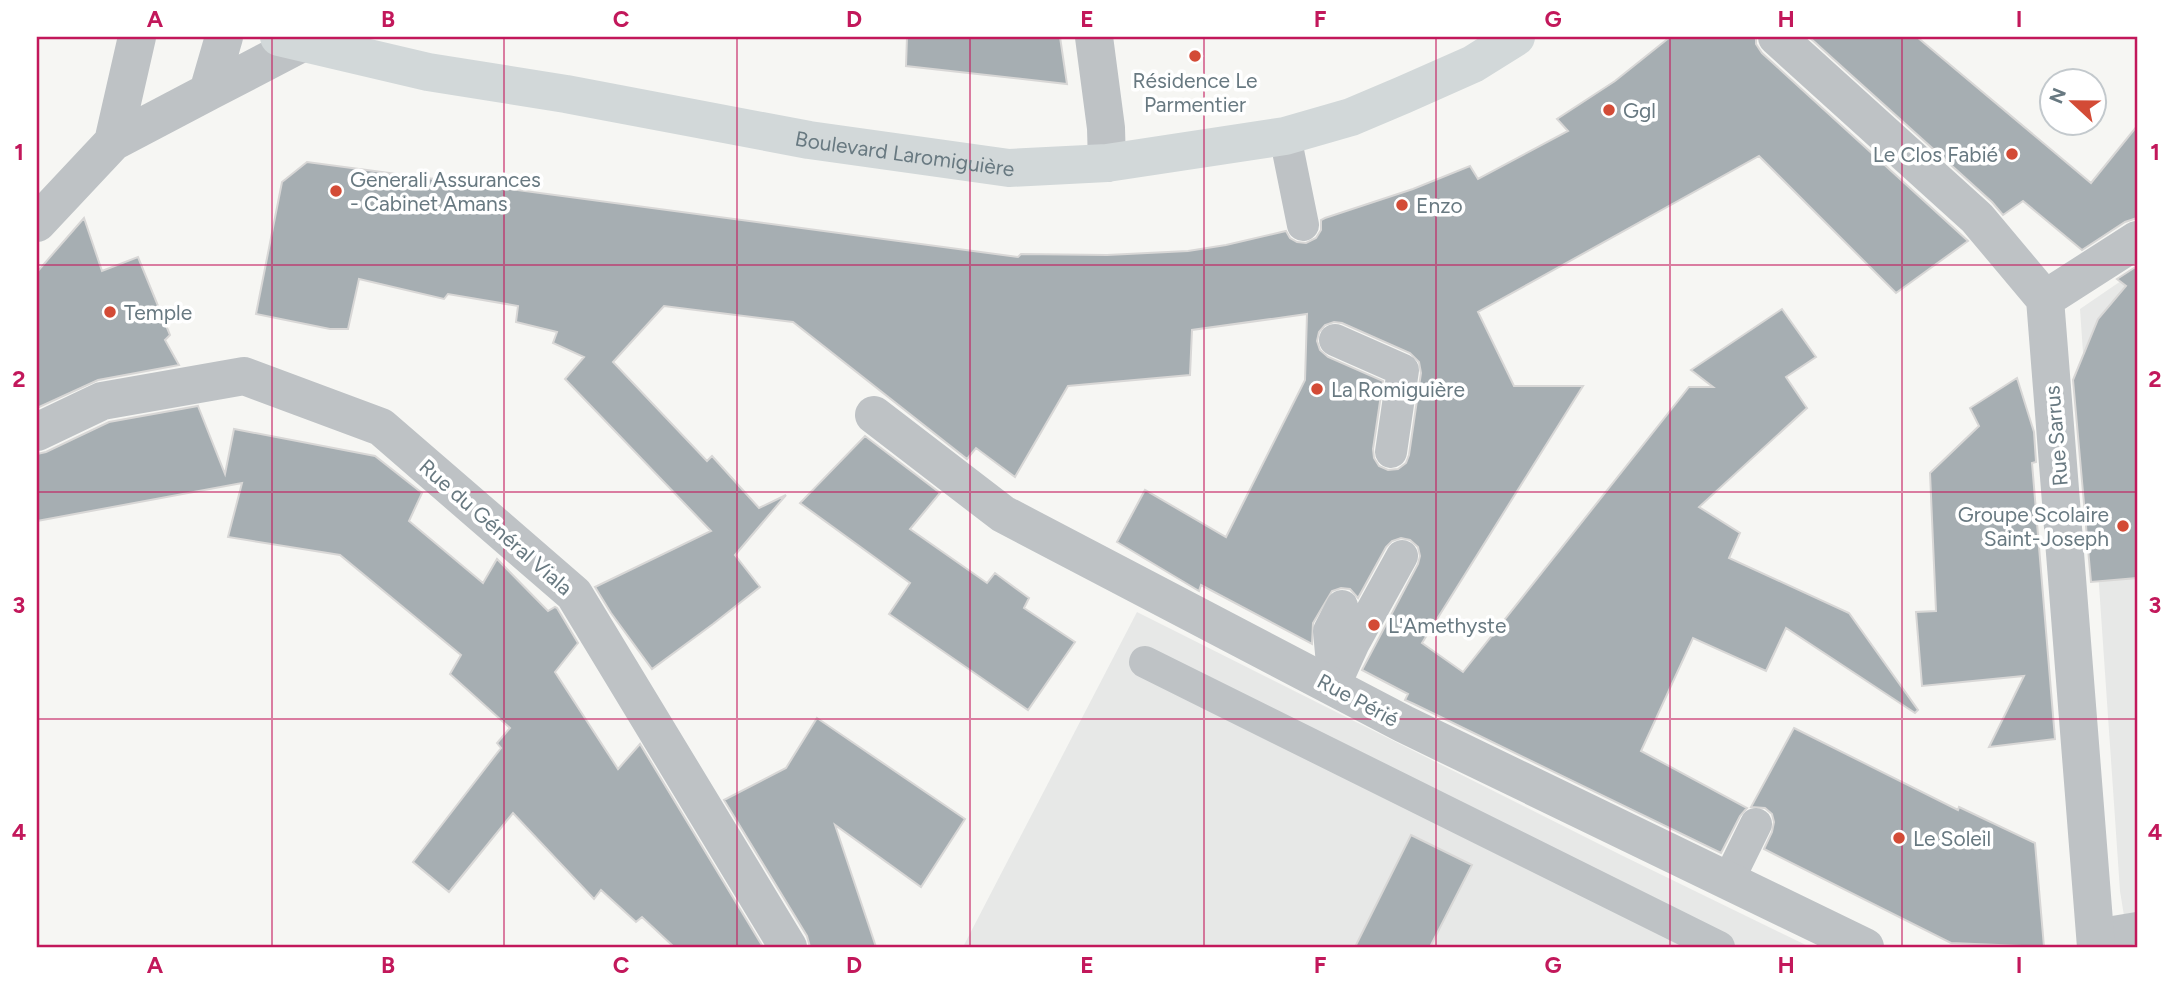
<svg xmlns="http://www.w3.org/2000/svg" width="2174" height="984" viewBox="0 0 2174 984" font-family="Figtree,sans-serif">
<style>
.built{fill:#e7e8e7}
.building{fill:#a6aeb2;stroke:#d8d7d6;stroke-width:2;fill-rule:evenodd}
.lines{fill:none;stroke-linecap:round;stroke-linejoin:round}
.lane{stroke:#bec2c5;stroke-width:32}
.street{stroke:#bec2c5;stroke-width:38}
.secondary{stroke:#d2d8d9;stroke-width:38}
.grid{fill:none;stroke:#c2185b;stroke-width:2;stroke-opacity:0.55}
.poi-dot{fill:#d34b36;stroke:#fff;stroke-width:2.5}
.labels{text-anchor:middle;dominant-baseline:central;stroke-width:7;stroke-linejoin:round;paint-order:stroke}
.poi-label{font-size:21px;fill:#687981;stroke:#fff;text-anchor:start}
.street-label{font-size:21px;fill:#687981;stroke:#fff}
.neatline{fill:none;stroke:#c2185b;stroke-width:2.5}
.grid-label{font-size:23px;text-anchor:middle;font-weight:bold;fill:#c2185b}
</style>
<rect width="100%" height="100%" fill="#f6f6f3"/>
<path class="built" d="M 2137,270 L 2137,947 L 2129,947 L 2120,891 L 2080,309 Z
M 1137,612 L 1621,855 L 1810,947 L 963,947 Z"/>
<path class="building" d="M 907,37 L 1060,37 L 1067,84 L 906,66 Z
M 1670,37 L 1756,37 L 1756,44 L 1762,53 L 1968,241 L 1896,293 L 1759,156 L 1478,312 L 1514,386 L 1583,386 L 1422,643 L 1463,672 L 1689,387 L 1713,387 L 1691,370 L 1782,309 L 1816,357 L 1786,377 L 1807,408 L 1699,507 L 1740,533 L 1729,558 L 1849,613 L 1918,710 L 1915,713 L 1786,628 L 1766,671 L 1693,638 L 1641,751 L 1747,808 L 1740,816 L 1721,853 L 1414,704 L 1405,700 L 1408,694 L 1362,670 L 1418,564 L 1420,556 L 1418,547 L 1410,540 L 1401,538 L 1392,541 L 1386,547 L 1358,598 L 1350,589 L 1341,588 L 1332,591 L 1313,623 L 1312,644 L 1201,585 L 1199,591 L 1117,542 L 1145,490 L 1226,537 L 1305,380 L 1307,314 L 1192,330 L 1190,375 L 1068,386 L 1015,477 L 976,448 L 967,459 L 793,322 L 664,306 L 613,362 L 707,461 L 712,456 L 759,508 L 786,495 L 735,555 L 760,587 L 713,624 L 652,669 L 611,613 L 595,587 L 711,531 L 565,379 L 584,357 L 553,343 L 557,332 L 516,322 L 518,306 L 448,294 L 444,299 L 359,279 L 348,329 L 330,329 L 256,314 L 282,182 L 307,162 L 1018,257 L 1021,254 L 1107,255 L 1188,251 L 1226,245 L 1286,231 L 1290,238 L 1297,242 L 1306,243 L 1316,238 L 1321,230 L 1321,220 L 1325,218 L 1413,189 L 1470,166 L 1478,179 L 1568,131 L 1557,119 L 1615,81 ZM 1334,322 L 1342,323 L 1410,353 L 1419,362 L 1421,373 L 1409,455 L 1406,463 L 1398,469 L 1388,470 L 1379,466 L 1374,458 L 1373,449 L 1383,381 L 1328,357 L 1320,350 L 1317,341 L 1319,332 L 1325,325 Z
M 1809,37 L 1917,37 L 2091,183 L 2137,126 L 2137,218 L 2125,222 L 2082,250 L 2023,201 L 2003,215 L 1992,202 Z
M 84,218 L 102,271 L 138,257 L 170,335 L 165,340 L 179,365 L 98,380 L 37,408 L 37,272 Z
M 2137,266 L 2137,578 L 2091,582 L 2073,380 L 2098,319 L 2126,286 L 2117,279 Z
M 2017,378 L 2034,432 L 2036,462 L 2032,463 L 2055,739 L 1989,747 L 2024,676 L 1922,686 L 1916,612 L 1936,611 L 1930,473 L 1979,426 L 1970,408 Z
M 198,406 L 225,474 L 234,429 L 375,456 L 422,493 L 409,521 L 483,583 L 497,559 L 548,611 L 555,607 L 557,608 L 578,643 L 555,672 L 618,769 L 640,744 L 763,947 L 674,947 L 642,917 L 636,922 L 601,890 L 594,899 L 513,813 L 449,892 L 413,862 L 501,748 L 497,743 L 510,728 L 450,674 L 461,655 L 340,555 L 228,537 L 242,483 L 37,521 L 37,454 L 46,452 L 109,422 Z
M 865,436 L 940,493 L 910,529 L 987,583 L 995,573 L 1029,598 L 1024,608 L 1075,642 L 1028,710 L 889,614 L 910,583 L 800,503 Z
M 817,718 L 965,819 L 921,887 L 835,825 L 876,947 L 810,947 L 807,936 L 724,800 L 786,768 Z
M 1794,728 L 1958,810 L 1959,807 L 2035,843 L 2044,947 L 1951,943 L 1764,849 L 1772,832 L 1774,822 L 1772,814 L 1765,808 L 1751,807 Z
M 1411,835 L 1472,865 L 1430,947 L 1355,947 Z"/>
<g class="lines">
<path class="lane" d="M 1285,136 L 1303,225
M 1335,340 L 1403,370 L 1391,452
M 1145,662 L 1719,947
M 1334,686 L 1329,631 L 1342,606
M 1334,687 L 1354,643 L 1402,556
M 1728,881 L 1756,824
M 2095,935 L 2137,928"/>
<path class="street" d="M 1094,37 L 1106,128 L 1107,163
M 1777,37 L 1977,218 L 2045,299 L 2096,947
M 208,92 L 304,42
M 113,142 L 137,37
M 37,223 L 113,142 L 208,92 L 224,37
M 2045,299 L 2137,240
M 874,415 L 1003,514 L 1404,724 L 1865,947
M 37,432 L 102,401 L 244,376 L 381,427 L 574,594 L 788,947"/>
<path class="secondary" id="s1" d="M 279,37 L 428,72 L 566,94 L 809,140 L 1009,168 L 1107,163 L 1285,136 L 1351,117 L 1403,95 L 1473,64 L 1516,37"/>
</g>
<path class="grid" d="M 272,37 L 272,947M 504,37 L 504,947M 737,37 L 737,947M 970,37 L 970,947M 1204,37 L 1204,947M 1436,37 L 1436,947M 1670,37 L 1670,947M 1902,37 L 1902,947M 37,265 L 2137,265M 37,492 L 2137,492M 37,719 L 2137,719"/>
<g class="poi-dot">
<circle cx="1195" cy="56" r="7"/>
<circle cx="1609" cy="110" r="7"/>
<circle cx="2012" cy="154" r="7"/>
<circle cx="336" cy="191" r="7"/>
<circle cx="1402" cy="205" r="7"/>
<circle cx="110" cy="312" r="7"/>
<circle cx="1317" cy="389" r="7"/>
<circle cx="2123" cy="526" r="7"/>
<circle cx="1374" cy="625" r="7"/>
<circle cx="1899" cy="838" r="7"/>
</g>
<g class="labels">
<g class="poi-label">
<text x="1195" y="80" text-anchor="middle">Résidence Le<tspan x="1195" dy="24">Parmentier</tspan></text>
<text x="1623" y="110">Ggl</text>
<text x="1998" y="154" text-anchor="end">Le Clos Fabié</text>
<text x="350" y="179">Generali Assurances<tspan x="350" dy="24">- Cabinet Amans</tspan></text>
<text x="1416" y="205">Enzo</text>
<text x="124" y="312">Temple</text>
<text x="1331" y="389">La Romiguière</text>
<text x="2109" y="514" text-anchor="end">Groupe Scolaire<tspan x="2109" dy="24">Saint-Joseph</tspan></text>
<text x="1388" y="625">L'Amethyste</text>
<text x="1913" y="838">Le Soleil</text>
</g>
<g class="street-label">
<text stroke="none"><textPath href="#s1" startOffset="637">Boulevard Laromiguière</textPath></text>
<text transform="translate(2056 436) rotate(-95)">Rue Sarrus</text>
<text transform="translate(496 527) rotate(41)">Rue du Général Viala</text>
<text transform="translate(1358 700) rotate(28)">Rue Périé</text>
</g>
</g>
<rect width="2174" height="984" fill="none" stroke="#ffffff" stroke-width="77"/>
<g transform="translate(2073 102) rotate(292)"><circle r="33" fill="#ffffff" stroke="#c3c9cd" stroke-width="2"/>
<path d="M0-5L12 26L0 18L-12 26Z" fill="#d34b36"/>
<text y="-10" font-size="19" font-weight="bold" text-anchor="middle" fill="#687981">N</text>
</g>
<rect x="38" y="38" width="2098" height="908" class="neatline"/>
<g class="grid-label">
<text x="155" y="27">A</text>
<text x="388" y="27">B</text>
<text x="621" y="27">C</text>
<text x="854" y="27">D</text>
<text x="1087" y="27">E</text>
<text x="1320" y="27">F</text>
<text x="1553" y="27">G</text>
<text x="1786" y="27">H</text>
<text x="2019" y="27">I</text>
<text x="19" y="160">1</text>
<text x="2155" y="160">1</text>
<text x="19" y="387">2</text>
<text x="2155" y="387">2</text>
<text x="19" y="613">3</text>
<text x="2155" y="613">3</text>
<text x="19" y="840">4</text>
<text x="2155" y="840">4</text>
<text x="155" y="973">A</text>
<text x="388" y="973">B</text>
<text x="621" y="973">C</text>
<text x="854" y="973">D</text>
<text x="1087" y="973">E</text>
<text x="1320" y="973">F</text>
<text x="1553" y="973">G</text>
<text x="1786" y="973">H</text>
<text x="2019" y="973">I</text>
</g>
</svg>
